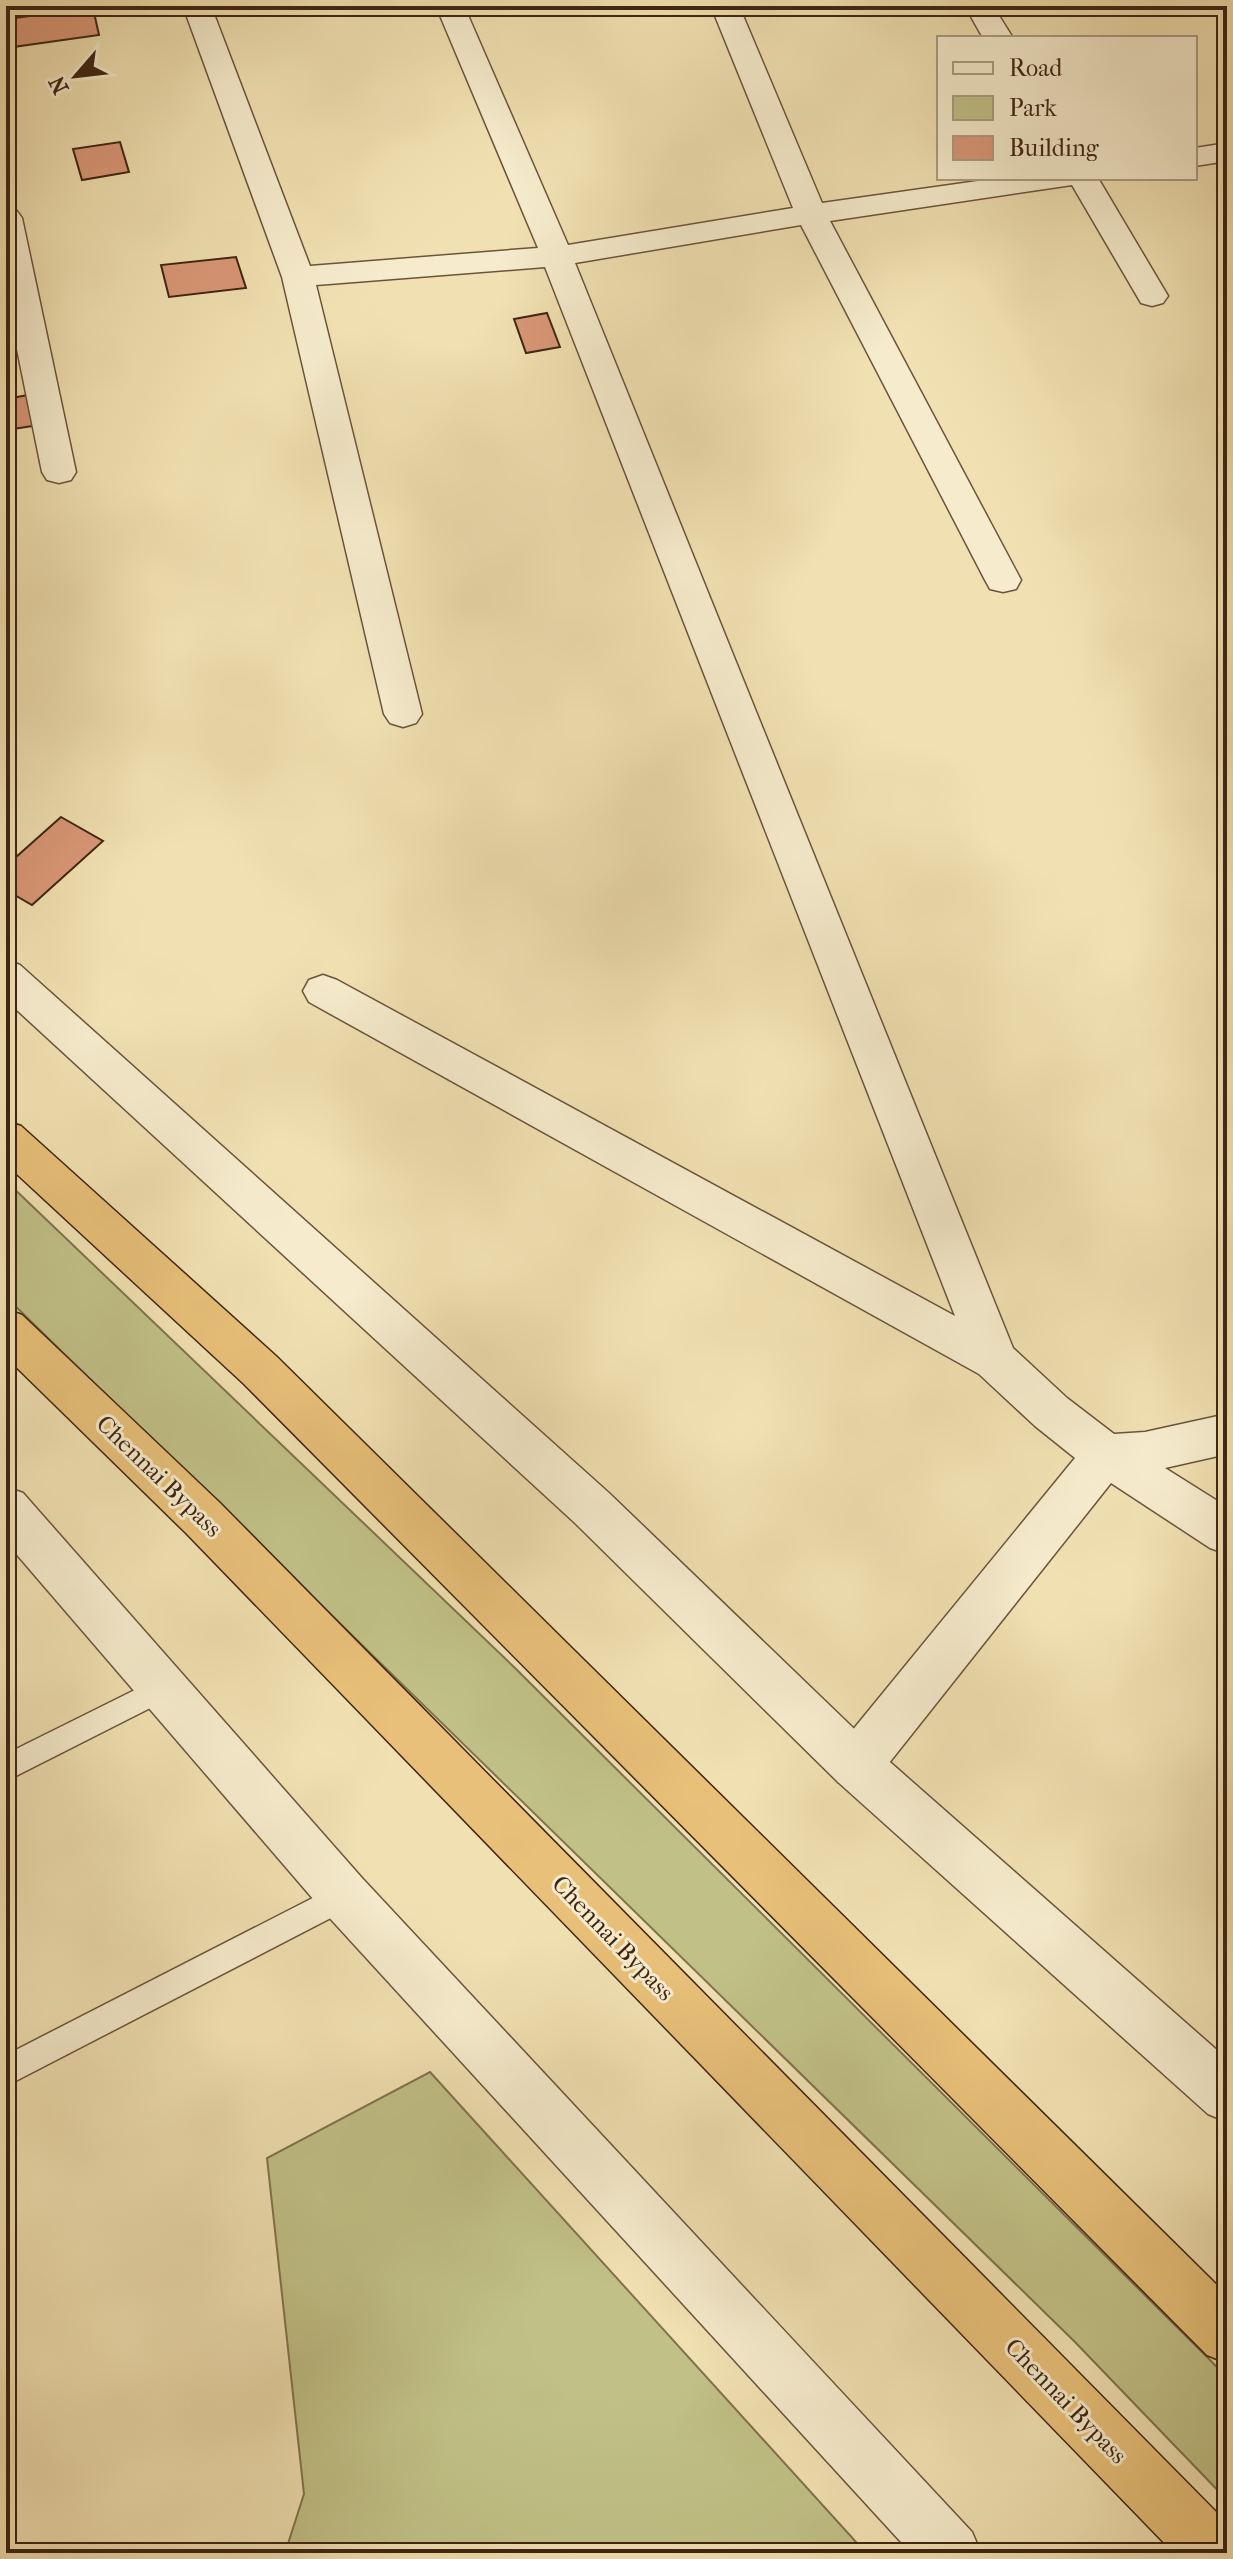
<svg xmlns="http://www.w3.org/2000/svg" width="1233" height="2559" viewBox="0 0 1233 2559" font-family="'IM FELL French Canon',serif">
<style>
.green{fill:#c1c187;stroke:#80734d;stroke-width:2}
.building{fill:#da9878;stroke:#3e2513;stroke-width:2}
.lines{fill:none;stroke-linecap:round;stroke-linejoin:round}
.service-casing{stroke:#6b543b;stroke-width:3}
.minor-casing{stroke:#6b543b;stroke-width:3}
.tertiary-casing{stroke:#6b543b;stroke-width:3}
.trunk-casing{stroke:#3e2513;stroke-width:3}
.service{fill:#f6eccd;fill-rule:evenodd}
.minor{fill:#f6eccd;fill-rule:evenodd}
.tertiary{fill:#f6eccd;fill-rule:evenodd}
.trunk{fill:#e8c079;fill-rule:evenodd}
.labels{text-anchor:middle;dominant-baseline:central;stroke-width:6;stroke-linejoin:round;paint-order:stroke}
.street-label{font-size:24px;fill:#3e2513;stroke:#f6eccd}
</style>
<rect width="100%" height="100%" fill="#f1e1b2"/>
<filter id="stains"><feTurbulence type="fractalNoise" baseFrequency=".0025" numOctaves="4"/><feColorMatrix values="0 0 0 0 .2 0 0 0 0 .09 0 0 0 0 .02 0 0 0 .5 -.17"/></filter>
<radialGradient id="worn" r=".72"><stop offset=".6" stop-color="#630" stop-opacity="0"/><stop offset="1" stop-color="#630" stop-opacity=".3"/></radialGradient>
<path class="green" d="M 6,1181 L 515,1668 L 1227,2377 L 1227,2500 L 1074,2341 L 6,1297 Z
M 430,2072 L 866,2553 L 285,2553 L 304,2494 L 267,2158 Z"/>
<path class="building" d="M 93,8 L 99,35 L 6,48 L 6,19 Z
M 120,142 L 129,172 L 82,180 L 73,149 Z
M 236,257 L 246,288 L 169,297 L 161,265 Z
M 547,313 L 560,347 L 526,353 L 514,319 Z
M 28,395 L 33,426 L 6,430 L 6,399 Z
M 61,817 L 103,841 L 32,905 L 6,890 L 6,866 Z"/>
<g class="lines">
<g class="service-casing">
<path id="service" d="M 163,1676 L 172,1679 L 176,1688 L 172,1697 L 6,1781 L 6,1754 Z
M 344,1882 L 354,1886 L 358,1896 L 354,1906 L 6,2086 L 6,2055 Z"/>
</g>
<g class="minor-casing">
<path id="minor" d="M 183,6 L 211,6 L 310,266 L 538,248 L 436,6 L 464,6 L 568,245 L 793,208 L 711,6 L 739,6 L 822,203 L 999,178 L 1098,178 L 1168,296 L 1163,303 L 1152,306 L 1141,303 L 1072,185 L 830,221 L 1021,580 L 1016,589 L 1003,592 L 990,589 L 985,580 L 801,225 L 575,263 L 1013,1348 L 1067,1398 L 1114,1434 L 1145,1432 L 1227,1414 L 1227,1454 L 1165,1468 L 1227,1507 L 1227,1554 L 1210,1548 L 1111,1483 L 874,1782 L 856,1789 L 838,1782 L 831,1765 L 838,1748 L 1075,1458 L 1035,1426 L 979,1374 L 309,1002 L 303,991 L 309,980 L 323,975 L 337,980 L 955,1316 L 545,267 L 316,285 L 422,714 L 416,723 L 403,727 L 390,723 L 384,714 L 282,277 Z
M 965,6 L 993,6 L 1013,38 L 983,38 Z
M 1227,143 L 1227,161 L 1195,166 L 1195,148 Z
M 6,209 L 17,211 L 22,218 L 76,472 L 71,480 L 59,483 L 47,480 L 42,472 L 6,295 Z"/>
</g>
<g class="tertiary-casing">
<path id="tertiary" d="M 6,960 L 20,965 L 609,1493 L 874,1748 L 1227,2059 L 1227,2122 L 1208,2114 L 838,1782 L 575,1523 L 6,1000 Z
M 6,1487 L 23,1493 L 362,1878 L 972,2532 L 981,2553 L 911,2553 L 326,1914 L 6,1542 Z"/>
</g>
<g class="trunk-casing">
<path id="trunk" d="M 6,1121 L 21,1126 L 276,1356 L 1227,2295 L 1227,2363 L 1207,2355 L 244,1384 L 6,1164 Z
M 6,1309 L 22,1315 L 220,1503 L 1227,2523 L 1227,2553 L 1174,2553 L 186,1533 L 6,1357 Z"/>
</g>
<use href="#service" class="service"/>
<use href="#minor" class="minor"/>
<use href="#tertiary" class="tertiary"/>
<use href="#trunk" class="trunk"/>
</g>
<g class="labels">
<g class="street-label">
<text transform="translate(159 1476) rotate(44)">Chennai Bypass</text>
<text transform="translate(613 1938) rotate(46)">Chennai Bypass</text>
<text transform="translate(1066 2401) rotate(46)">Chennai Bypass</text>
</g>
</g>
<rect width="1233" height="2559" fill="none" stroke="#f1e1b2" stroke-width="32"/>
<rect x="8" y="8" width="1217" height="2543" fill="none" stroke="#3e2513" stroke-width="4"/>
<rect x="16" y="16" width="1201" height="2527" fill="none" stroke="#3e2513" stroke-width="2"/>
<rect x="937" y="36" width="260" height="144" fill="#f6eccd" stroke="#ac9c83" stroke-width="2"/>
<rect x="953" y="62" width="40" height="12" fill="#f6eccd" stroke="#ac9c83" stroke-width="2"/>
<text x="1009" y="76" font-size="24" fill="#3e2513">Road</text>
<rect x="953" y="96" width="40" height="24" fill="#c1c187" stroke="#ac9c83" stroke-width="2"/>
<text x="1009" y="116" font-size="24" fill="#3e2513">Park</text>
<rect x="953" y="136" width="40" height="24" fill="#da9878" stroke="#ac9c83" stroke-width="2"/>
<text x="1009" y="156" font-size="24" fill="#3e2513">Building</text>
<g transform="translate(76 76) rotate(242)" stroke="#f6eccd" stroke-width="6" paint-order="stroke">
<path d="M0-6L14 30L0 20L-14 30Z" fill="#3e2513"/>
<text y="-12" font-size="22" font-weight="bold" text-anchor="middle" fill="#3e2513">N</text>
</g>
<rect width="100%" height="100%" filter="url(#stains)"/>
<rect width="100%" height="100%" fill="url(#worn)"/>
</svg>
